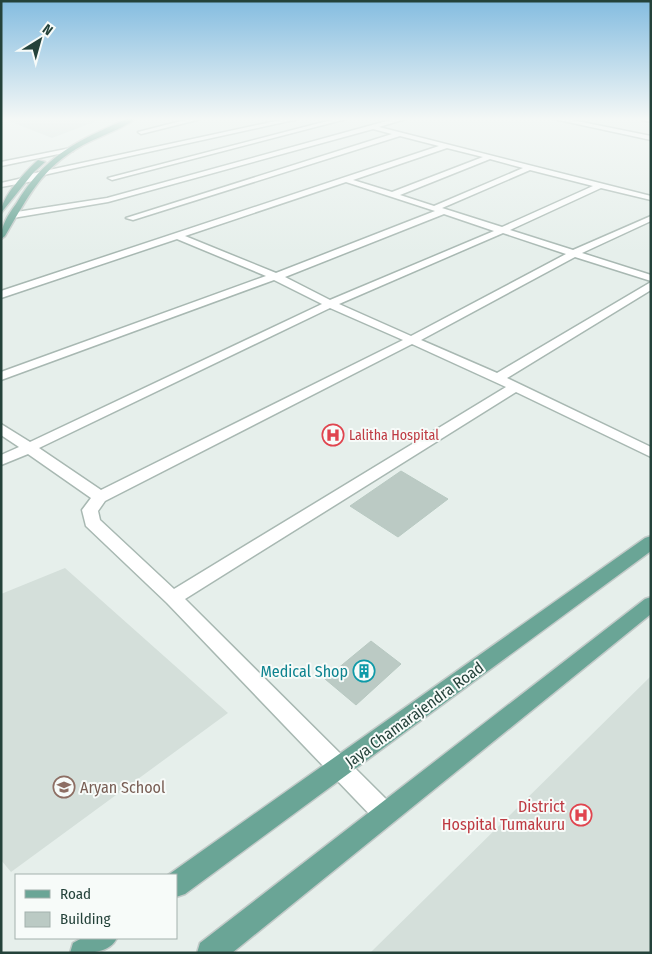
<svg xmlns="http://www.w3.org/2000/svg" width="652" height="954" font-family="'Fira Sans Condensed',sans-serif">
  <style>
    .built { fill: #d4dfda }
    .building { fill: #bbcac4; stroke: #b8c9c2 }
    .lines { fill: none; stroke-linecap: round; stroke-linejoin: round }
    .minor-casing { stroke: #a8b8b2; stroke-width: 3 }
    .major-casing { stroke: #c2cac8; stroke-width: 3 }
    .minor { fill: #fff; fill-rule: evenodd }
    .major { fill: #6aa596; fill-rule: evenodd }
    .labels { text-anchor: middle; stroke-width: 4; stroke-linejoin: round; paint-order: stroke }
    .health-label { font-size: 14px; fill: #be3a42; stroke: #f7fbf9; text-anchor: start }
    .near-culture-label { font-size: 16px; fill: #0d838f; stroke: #f7fbf9; text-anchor: end }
    .near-street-label { font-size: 16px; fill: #24423a; stroke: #f7fbf9 }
    .near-education-label { font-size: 16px; fill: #785e54; stroke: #f7fbf9; text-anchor: start }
    .near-health-label { font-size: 16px; fill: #be3a42; stroke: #f7fbf9; text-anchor: end }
  </style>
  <rect width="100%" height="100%" fill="#e6efeb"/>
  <path class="built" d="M4,119h98l-50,19z
    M65,568l163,145 -217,159 -10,-12v-266z
    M651,676v277h-281z"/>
  <path class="building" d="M401,471l47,28 -50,38 -48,-31z
    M371,641l30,23 -45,41 -31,-26z"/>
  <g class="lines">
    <g class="minor-casing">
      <path id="minor" d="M189,119h12l-60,15 -3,-2z
        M285,119h13l-259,57v4l-38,7v-4l22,-5 3,-3z
        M335,119h11l-234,61 -4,-2z
        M394,119h11l-26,8 272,69v4l-50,-12 -91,42 63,20 78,-34v5l-69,32 69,22v6l-76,-24 -154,83 76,33 154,-91v8l-144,88 144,69v10l-135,-65 -331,207 208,207 4,8 -4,8 -8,4 -8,-4 -210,-219 -81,-77 -4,-16 9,-12 -63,-44 -27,11v-10l18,-8 -18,-12v-11l29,18 292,-138 -48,-24 -273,100v-8l265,-96 -89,-37 -176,59v-7l438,-145 -39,-10 -267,84 -7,-2 266,-84 -19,-5 -265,73 -95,16 -3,-1v-4l97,-15zM447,148l36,9 -91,35 -39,-12zM490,159l33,9 -89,38 -34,-11zM530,170l63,16 -91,41 -60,-19zM346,182l89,29 -159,62 -91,-37zM444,214l50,17 -164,69 -45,-23zM503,233l63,21 -155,82 -72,-32zM330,308l73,32 -302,150 -62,-42zM412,344l94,43 -332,202 -74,-69 -2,-9 7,-10z
        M554,119h13l84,17v4z
        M641,119h10v3l-9,-2z
        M71,148l2,3 -72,15v-4z"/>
    </g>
    <g class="major-casing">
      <path id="major" d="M126,119h9c-15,11 -35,17 -52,26 -41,22 -55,52 -78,91l-4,3c0,-14 7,-24 15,-35 29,-49 60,-62 110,-85z
        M38,160l7,2 -11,10 -33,41c0,-16 25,-42 37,-53z
        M651,536v15l-466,343 -9,3v-22h-8l477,-337z
        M651,597v17l-419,339h-35l3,-10 445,-344z
        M82,938h35c-8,16 -28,15 -47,15l3,-10z"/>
    </g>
    <use href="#minor" class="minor"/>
    <use href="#major" class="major"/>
  </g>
  <linearGradient id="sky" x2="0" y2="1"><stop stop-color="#84bce0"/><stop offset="0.47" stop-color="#f4f8f6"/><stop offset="1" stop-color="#f4f8f6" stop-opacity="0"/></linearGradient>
  <rect width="652" height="253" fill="url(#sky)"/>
  <defs>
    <g id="hospital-ring" transform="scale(1.125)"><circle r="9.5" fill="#f7fbf9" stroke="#e0444e" stroke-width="1.5"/><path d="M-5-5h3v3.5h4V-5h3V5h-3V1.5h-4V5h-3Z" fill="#e0444e"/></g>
    <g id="building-ring" transform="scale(1.125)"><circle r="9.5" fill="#f7fbf9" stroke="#0f9aa8" stroke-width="1.5"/><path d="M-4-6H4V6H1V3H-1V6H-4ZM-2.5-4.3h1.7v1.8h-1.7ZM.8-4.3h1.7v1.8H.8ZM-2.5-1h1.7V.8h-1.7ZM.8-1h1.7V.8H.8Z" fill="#0f9aa8"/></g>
    <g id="school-ring" transform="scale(1.125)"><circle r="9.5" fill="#f7fbf9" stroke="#8d6e63" stroke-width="1.5"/><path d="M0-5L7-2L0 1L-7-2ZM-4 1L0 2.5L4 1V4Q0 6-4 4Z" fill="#8d6e63"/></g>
  </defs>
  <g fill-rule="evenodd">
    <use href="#hospital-ring" x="333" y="435"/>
    <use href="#building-ring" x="364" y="671"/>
    <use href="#school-ring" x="64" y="787"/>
    <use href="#hospital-ring" x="581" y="815"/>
  </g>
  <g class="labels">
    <g class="health-label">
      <text x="349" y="440">Lalitha Hospital</text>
    </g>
    <g class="near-culture-label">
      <text x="348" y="677">Medical Shop</text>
    </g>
    <g class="near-street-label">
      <text transform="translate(414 714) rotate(-36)" y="6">Jaya Chamarajendra Road</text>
    </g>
    <g class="near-education-label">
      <text x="80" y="793">Aryan School</text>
    </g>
    <g class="near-health-label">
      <text x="565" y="812">District<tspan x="565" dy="18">Hospital Tumakuru</tspan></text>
    </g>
  </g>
  <rect width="652" height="954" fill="none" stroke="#24423a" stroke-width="5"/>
  <rect x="15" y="874" width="162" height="65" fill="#f7fbf9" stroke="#a3b1ad"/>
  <rect x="25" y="890" width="25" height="8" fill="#6aa596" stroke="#a3b1ad"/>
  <text x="60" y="899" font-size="15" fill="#24423a">Road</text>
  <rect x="25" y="912" width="25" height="15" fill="#bbcac4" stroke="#a3b1ad"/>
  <text x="60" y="924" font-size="15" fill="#24423a">Building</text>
  <g transform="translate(40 40) rotate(37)" stroke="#f7fbf9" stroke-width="4" paint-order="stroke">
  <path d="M0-4L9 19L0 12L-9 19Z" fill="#24423a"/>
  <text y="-8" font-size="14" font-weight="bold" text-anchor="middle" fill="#24423a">N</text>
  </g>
</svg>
